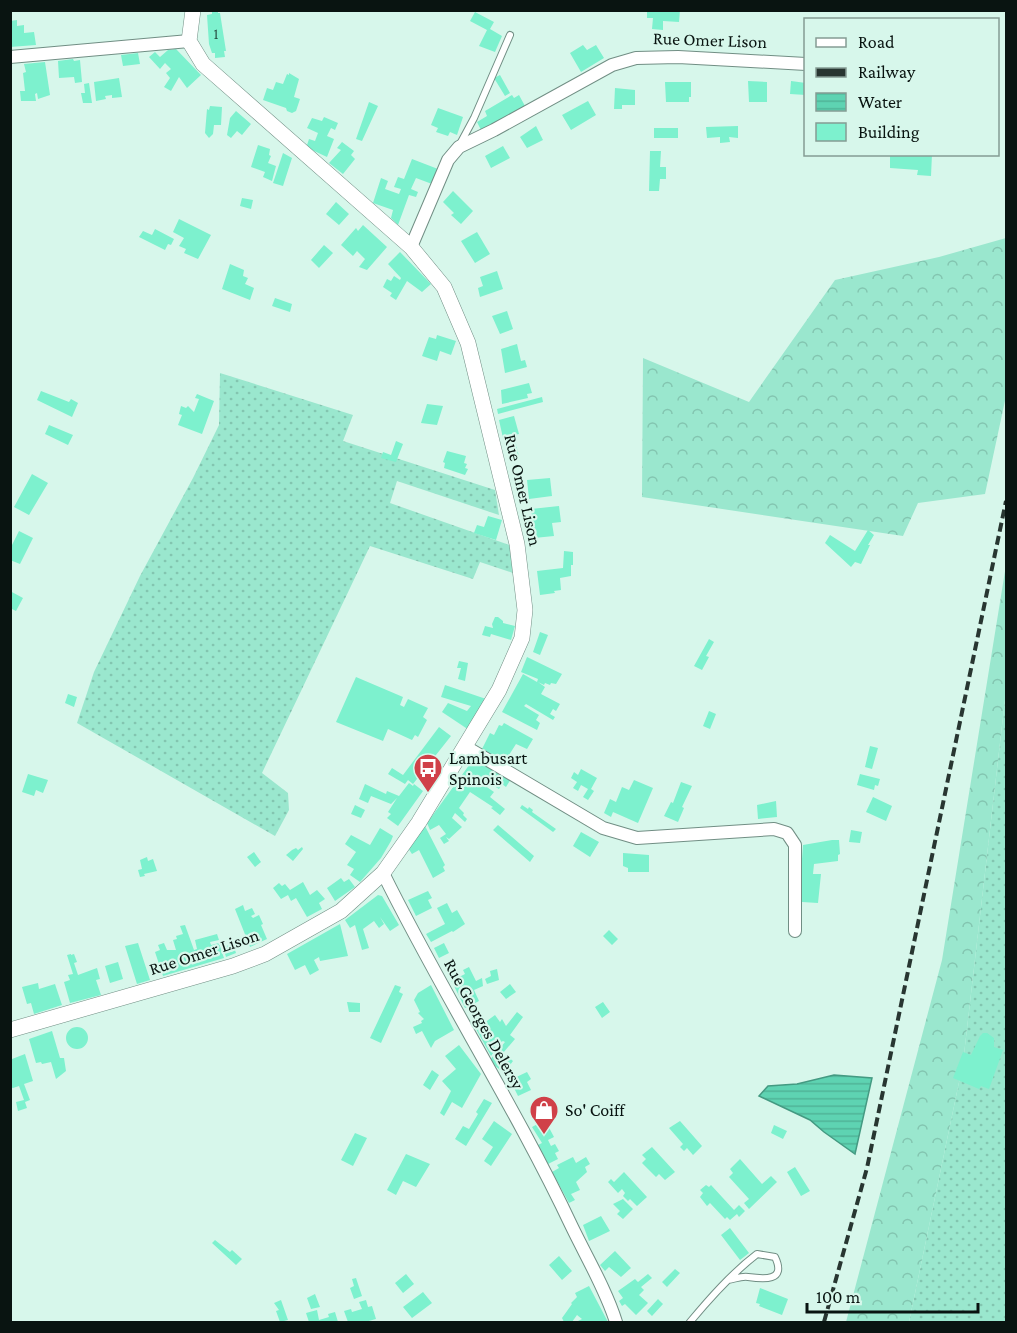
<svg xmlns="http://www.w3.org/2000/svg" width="1017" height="1333" font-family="'Crimson Pro',serif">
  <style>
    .grass { fill: url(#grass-dots) }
    .forest { fill: url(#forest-crowns) }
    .water { fill: url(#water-rules); stroke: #449a82; stroke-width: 1.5 }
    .building { fill: #7df1ce }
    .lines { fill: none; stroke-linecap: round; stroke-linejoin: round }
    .service-casing { stroke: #718e84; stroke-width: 8 }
    .minor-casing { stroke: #718e84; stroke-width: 14 }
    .tertiary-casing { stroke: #718e84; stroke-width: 16 }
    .service { stroke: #fff; stroke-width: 6 }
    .minor { stroke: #fff; stroke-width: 12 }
    .tertiary { stroke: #fff; stroke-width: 15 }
    .rail { stroke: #283631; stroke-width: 4; stroke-dasharray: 9 4.5; stroke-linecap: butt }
    .labels { text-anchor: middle; stroke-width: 4.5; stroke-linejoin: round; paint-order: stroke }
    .number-label { font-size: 15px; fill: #264b40 }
    .street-label { font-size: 18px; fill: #091411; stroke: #d7f7eb }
    .poi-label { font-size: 18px; fill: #091411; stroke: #d7f7eb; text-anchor: start }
  </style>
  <defs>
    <pattern id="grass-dots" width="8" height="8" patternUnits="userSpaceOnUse" patternTransform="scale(1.5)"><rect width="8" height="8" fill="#9ae7ce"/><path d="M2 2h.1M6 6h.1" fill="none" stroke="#83c5b0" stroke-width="1.8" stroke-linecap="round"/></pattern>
    <pattern id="forest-crowns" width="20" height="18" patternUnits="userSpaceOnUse" patternTransform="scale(1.5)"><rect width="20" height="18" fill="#9ae7ce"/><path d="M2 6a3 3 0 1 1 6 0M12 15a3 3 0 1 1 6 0" fill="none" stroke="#83c5b0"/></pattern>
    <pattern id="water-rules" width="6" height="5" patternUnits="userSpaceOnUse" patternTransform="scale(1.5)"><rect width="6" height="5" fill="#5ed3b2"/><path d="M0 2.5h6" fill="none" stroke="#50b498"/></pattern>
  </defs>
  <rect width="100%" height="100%" fill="#d7f7eb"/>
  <path class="grass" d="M220,373l133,42 -10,26 152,49 4,25 -102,-34 -7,22 122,43 4,28 -36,-12 -7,17 -103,-33 -108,227 26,20 1,17 -14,26 -198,-113 17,-51 46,-96 53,-98 26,-53z
    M1006,691v631h-97l54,-259z"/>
  <path class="forest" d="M1006,238v158l-21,98 -67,9 -15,33 -261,-39 1,-139 106,44 86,-122 104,-23z
    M1006,565v126l-43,372 -54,259h-63l96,-362z"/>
  <path class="water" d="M834,1075l38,3 -17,76 -31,-22 -14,-12 -51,-24 9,-10 29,-2z"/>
  <path class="building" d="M212,10h6v3h2l6,38h-2l1,6 -10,1v-5h-3l-3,-9 -2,-29 5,-1z
    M647,10h33l-1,12 -16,-1v9l-11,-1 1,-11h-6z
    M475,12l19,10 -4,7 12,7 -7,16 -16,-6 8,-16 -17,-9z
    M17,20v6l7,-1v8l10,-1 2,13 -26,2v-26z
    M583,45l4,5 9,-5 8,13 -23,14 -11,-19z
    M176,49l25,26 -14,13 -8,-11 -8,14 -7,-4 6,-9 -4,-5 5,-4 -6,-6 -5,6 -11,-12 6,-5 5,5 8,-7z
    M138,53l2,11 -17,2 -2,-11z
    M73,59l1,2 6,-1 2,22 -7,1 -1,-6 -15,1 -1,-17z
    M45,62l5,33 -12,4 -1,-6 -2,1 1,7h-15l-1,-10h5l-2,-18 3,-1 -2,-8z
    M289,73l10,6 -5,18 6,2 -4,12 -4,2 -5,-2 -1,-3 -23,-8 4,-12 6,2 3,-8 7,2 4,-10 2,1z
    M500,75l10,18 -5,3 -11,-18z
    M119,78l3,19 -10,1v-3l-7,1 1,3 -10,2 -2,-19z
    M748,81l19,1v20h-18z
    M791,81l15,2v12l-16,-1z
    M665,82h26v15h-2v5h-23z
    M89,83l3,20h-9l-2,-10h4l-1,-9z
    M615,88l20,2v15h-13v4h-8z
    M512,95l2,3 5,-3 6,11 -44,24 -4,-8 10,-6 -2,-5z
    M588,101l8,14 -25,15 -9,-15z
    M369,102l9,4 -16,35 -6,-2z
    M210,106l12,1 -1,18h-7l-1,9 -4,4 -4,-5 2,-24 2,1z
    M438,108l25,9 -6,18 -7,-3 -2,4 -12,-4 2,-4 -7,-3z
    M236,111l15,13 -9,11 -5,-4 -6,7 -4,-3 3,-17z
    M324,117l14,6 -3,7 -4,-2 -4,8 7,3 -7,18 -15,-7 -5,-5 2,-6 6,2 3,-8 -11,-5 5,-10 10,3z
    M536,126l7,14 -16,8 -7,-11z
    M738,126v12l-9,-1 1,5 -10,1v-6l-13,1 -1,-11z
    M654,128h24v10h-24z
    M342,142l12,9 -3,4 4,4 -12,15 -14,-11 12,-13 -4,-2z
    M258,145l12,4 -1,6 2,1 -3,7 8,3 -4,15 -9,-4 2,-5 -14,-5z
    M503,146l7,12 -19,10 -6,-12z
    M650,151h11l-1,16h6v12h-6l-1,12h-10z
    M283,153l9,5 -9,28 -10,-3z
    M890,154h42l-1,22 -14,-1 1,-5 -28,-2z
    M412,159l26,10 -6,15 -16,-6 -5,11 7,3 -2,5 -7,-2 -11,30 -7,-7 2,-8 -20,-7 8,-25 7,3 -3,8 14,5 2,-5 -7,-2 4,-10 6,2z
    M453,191l20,20 -12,13 -10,-9 3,-2 -11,-11z
    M242,198l11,2 -2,9 -11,-3z
    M336,202l13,12 -10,11 -13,-11z
    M179,219l32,16 -13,24 -14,-6 2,-4 -7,-3 5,-8 -11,-6z
    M363,225l24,22 -20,23 -8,-3 6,-8 -8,-8 -4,5 -12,-11 15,-17 2,3z
    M155,229l19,10 -3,6 -3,-1 -3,6 -26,-13 4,-6 9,4z
    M477,232l13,22 -15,9 -14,-22z
    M324,245l9,8 -14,15 -8,-8z
    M400,252l31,32 -9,8 -15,-11 -11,19 -6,-4 2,-3 -9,-6 4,-8 4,2 3,-5 6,4 1,-2 -13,-14z
    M230,264l14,6 -1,6 5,2 -3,6 9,4 -4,12 -28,-11z
    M497,271l6,18 -23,8 -2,-9 5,-2 -3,-9z
    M275,298l17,6 -2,8 -18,-6z
    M507,311l6,18 -13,5 -8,-18z
    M437,335l19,6 -5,14 -11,-4 -3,10 -15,-5 7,-19 7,2z
    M517,344l4,17 4,-1 2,7 -22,6 -4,-24z
    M529,383l3,10 -5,1 1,4 -26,6 -1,-14z
    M41,391l28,11 2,-3 7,4 -6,14 -35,-17z
    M197,394l17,7 -12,33 -24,-9 4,-10 -3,-1 2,-8 5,2 2,-2 6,6 5,-13 -4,-1z
    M542,397l1,5 -45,12 -1,-5z
    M427,404l16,2 -6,19 -16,-2z
    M514,416l5,18 -5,1 5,22 -6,1 -6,-21 -4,1 -4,-18z
    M49,425l24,10 -5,10 -23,-11z
    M396,441l7,3 -7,18 -15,-4 2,-6 8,3z
    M447,451l19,5 -2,7 3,1 -2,4 3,1 -3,6 -21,-7 1,-5 -2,-1z
    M32,474l16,9 -19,32 -15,-8z
    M550,478l2,18 -23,3 -2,-19z
    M559,506l2,16 -9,1 2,13 -20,2 -3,-29z
    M488,516l14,4 -6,20 -22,-7 3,-8 7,2z
    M868,530l6,5 -6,10h2l-9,19 -6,-2 -4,5 -26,-24 5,-8 25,16z
    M19,531l14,7 -13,26 -10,-4v-11z
    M564,551l9,1v13h-2v11l-11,2 1,12 -7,1 1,2 -15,2 -3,-24 26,-3z
    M10,591l13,7 -7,13 -6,-3z
    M495,617h3l5,4v2l12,3 -4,14 -20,-6 -1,3 -8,-2 3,-9 8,2 -1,-4z
    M540,632l8,3 -8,20 -7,-3z
    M709,639l5,3 -8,14 3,1 -7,13 -8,-4z
    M527,657l35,17 -6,10 -5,-1 -1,2 -5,-2 -1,2 -6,-3 7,5 -4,7 19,10 -4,7 -3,-2 -3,5 5,3 -2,3 -27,-16 -2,2 15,9 -3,5 4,3 -3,7 -35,-18 21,-38 14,8 1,-3 -17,-7z
    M459,661l9,2 -3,18 -7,-2 3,-11h-4z
    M356,677l47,20 -3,8 4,2 4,-8 20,9 -5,9 4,3 -9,17 -3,-2 -3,5 -24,-11 -5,12 -47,-19z
    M445,685l44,15 -20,30 -27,-18 6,-9 19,8 4,-5 -30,-9z
    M68,694l9,3 -3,10 -9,-4z
    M709,711l7,3 -6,15 -7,-3z
    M504,723l29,16 -6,10 -11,-5 -7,11 2,2 -4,7 -25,-15 8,-16 4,2 5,-10 3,1z
    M439,727l12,9 -38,48 -5,-4 -3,4 -17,-10 4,-6 11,7z
    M870,746l8,2 -6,21 -7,-2z
    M475,757l23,17 13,5 -5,8 -4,-3 -3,5 -8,-5 4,-5 -3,-2 -4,6 -9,-4 -1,2 16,11 -4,5 15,12 -5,6 -9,-7 2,-1 -23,-15 -11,16 5,5 -1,2 4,4 -2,3 -10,-9 -3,5 10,9 -13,12 -3,-2 3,4 -5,3 -4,-6 6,-4 -7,-9 -9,5 -3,-7z
    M581,769l16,9 -6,11 3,2 -6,9 -5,-3 5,-8 -7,-4 -3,6 -5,-3 4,-6 -6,-4 3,-6 4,3z
    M28,774l20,6 -5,13 -7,-3 -2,6 -12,-4z
    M860,774l20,5 -2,7 -3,-1 -1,5 -17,-5z
    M634,780l19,8 -15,35 -25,-11 -2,5 -7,-4 6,-14 6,3 6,-15 7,3z
    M681,782l11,4 -10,21 2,1 -6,14 -14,-6 7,-14 2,1z
    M409,783l4,3 1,-2 9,7 -25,35 -11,-8 4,-4 -3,-2 9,-14 -6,6 -20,-8 -3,7 -9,-4 6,-15 21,10 1,-3 12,5z
    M873,797l19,9 -6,15 -20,-9z
    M776,801l1,16 -19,2 -1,-14z
    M355,805l10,5 -4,8 -10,-4z
    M522,805l6,4 1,-2 4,3 -1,2 24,17 -3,3 -33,-24z
    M498,825l36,31 -4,6 -37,-32z
    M425,826l20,39 -2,2 2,4 -12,7 -14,-28 -7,4 -4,-6z
    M380,828l13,8 -2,5 -10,17 -21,24 -10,-7 4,-6 -7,-4 9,-13 -11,-8 6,-9 19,10z
    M851,830l11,2 -2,11 -11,-1z
    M581,832l18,10 -9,15 -17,-11z
    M832,840h7l1,14 -2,1v6l-24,3 -1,10h8l-3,29 -16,-1 -3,-2 4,-55z
    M302,847l1,2 -10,12 -7,-6 6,-5 4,-2 2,2z
    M254,852l7,10 -6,5 -8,-10z
    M623,853l26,2v17h-21v-4l-5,-2z
    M147,857l1,4 5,-2 4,12 -13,3 1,2 -5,1 -2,-7 4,-1 -2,-9z
    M341,878l3,4 5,-3 6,8 -20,14 -8,-13z
    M303,882l7,13 7,-5 8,9 -6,4 3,6 -15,8 -11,-19 -5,3 -3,-6 -7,4 -8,-11 6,-5 3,3 3,-2 5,6z
    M428,891l4,7 -4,2 4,8 -16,8 -8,-16z
    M378,895l4,1 17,29 -9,6 -10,-14 4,7 -5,4 -5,-7 -11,8 6,19 -7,2 -7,-25 -5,3 -5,-8z
    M447,903l5,10 5,-3 8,14 -12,8 -1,-1 -21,11 -5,-8 19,-10 -8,-16z
    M243,905l2,6 7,-3 3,6 -4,2 2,2 6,-3 4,9 -2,1 6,14 -17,8 -15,-38z
    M340,924l8,32 -28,5 -1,-4 -5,3 5,10 -9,5 -5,-10 -10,5 -8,-16z
    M185,925l9,25 3,-1 -2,-9 22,-6 2,6 -9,2 1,3 8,-2 5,15 -61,18 -8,-24 5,-2 -2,-5 6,-2 3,7h9l-3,-10 4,-1 -1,-3 7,-2 -3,-8z
    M609,930l9,9 -6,6 -9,-9z
    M138,943l12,37 -13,4 -12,-38z
    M444,943l5,10 -10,5 -5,-10z
    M233,944l3,9 -10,4 -3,-10z
    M71,954v1l3,-1 3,8 -3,1 4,12 19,-7 3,11 -4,1 5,15 -31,8 -6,-21 6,-2 -2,-5 5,-1 -6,-19z
    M118,962l5,17 -13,4 -5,-17z
    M469,967l7,14 6,-3 1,8 -9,4 5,11 -14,7 -17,-34 8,-4 3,7 6,-3 -2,-4z
    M497,969l2,11 -12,4 -2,-5 6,-3 -1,-5z
    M38,983l1,6 16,-5 7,21 -28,9 -3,-11 -4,1 -5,-17z
    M510,984l6,8 -10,7 -6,-7z
    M395,985l6,2 -2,5 4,2 -22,49 -11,-5z
    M431,985l23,45 -19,11 -4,7 -9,-17 -6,3 -3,-7 9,-4 -1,-2 3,-2 -6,-6 2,-1 -6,-12 4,-7z
    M347,1002l13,1v9h-11z
    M603,1002l7,10 -8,6 -7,-11z
    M517,1012l6,5 -13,18 5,4 -12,14 10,8 -9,12 -15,-12 16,-19 -2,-1 -9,5 2,3 -5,7 -15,-27 19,-14 5,7 2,-3 4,7z
    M66 1038a11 11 0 1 1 22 0a11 11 0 1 1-22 0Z
    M52,1031l8,27h4l2,13 -10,8 -5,-17 -9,2 -1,-2 -5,1 -7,-24z
    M983,1033h4l7,5v9l9,3 -14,39 -8,-3 -2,3 -26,-11 10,-26 8,3 9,-19z
    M459,1045l22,29 -19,34 -10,-6 -8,14 -4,-3 11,-22 -9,-10 14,-12 -11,-13z
    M25,1054l8,27 -9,3 6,16 -5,2 2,6 -9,3 -2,-9 8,-2 -5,-14 -6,2 -3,-1v-32l2,4z
    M432,1070l7,5 -9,15 -7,-5z
    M527,1072l4,7 -4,3 4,8 -13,6 -8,-16z
    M484,1099l8,4 -26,43 -11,-7 8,-13 6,3 9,-15 -2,-2z
    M545,1120l9,17 -6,3 3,6 4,-2 4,7 -4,2 3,6 -10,5 -10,-19 4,-2 -10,-16z
    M494,1121l18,13 -21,32 -7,-5 9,-14 -11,-8z
    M680,1121l22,25 -9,9 -6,-7 -3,3 -4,-4 3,-3 -14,-16z
    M774,1125l13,6 -4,8 -12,-6z
    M355,1133l12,5 -14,28 -12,-6z
    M652,1147l23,25 -10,8 -6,-6 -3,3 -14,-14 4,-4 -4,-4z
    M406,1154l24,10 -14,23 -13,-6 -7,14 -9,-5z
    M573,1157l3,6 10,-6 4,7 -5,3 2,5 -11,10 4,8 -9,4 4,6 -6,3 -17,-31 7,-4 -2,-3z
    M740,1159l22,25 9,-8 6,6 -28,27 -5,-6 5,-4 -20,-22 4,-4 -3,-4z
    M795,1167l15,24 -9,5 -14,-24z
    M624,1172l23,25 -10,9 -7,-7 -2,2 -5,-5 2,-3 -3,-4 -4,4 -10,-11 3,-3 3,3z
    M706,1185l3,2 2,-2 23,25 5,-5 6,6 -6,6 -2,-3 -7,6 -3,-3 -2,2 -15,-16 -3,3 -7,-9 3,-4 -3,-3z
    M623,1199l10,10 -10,10 -6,-5 3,-3 -7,-7z
    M601,1216l9,15 -21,10 -6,-16z
    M730,1228l19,25 -9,7 -19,-25z
    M215,1240l15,12 2,-2 10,9 -6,6 -24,-22z
    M615,1251l16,17 -10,9 -12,-10 -4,4 -5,-6z
    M559,1256l13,15 -10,9 -13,-15z
    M675,1269l5,4 -13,14 -5,-5z
    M406,1274l8,10 -11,9 -8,-10z
    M648,1274l4,4 -11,9 3,3 -5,5 9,8 -12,12 -11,-11 -3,2 -3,-5 4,-3 -5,-7 17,-12 3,3z
    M356,1278l6,18 -8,3 -4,-11 4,-2 -2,-7z
    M589,1286l19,36h-29l-1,-1 4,-2 -5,-4 -5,7h-8l-2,-4 10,-14 -1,-1 6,-6 -2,-4z
    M760,1288l28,11 -6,16 -23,-9 1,-2 -4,-1z
    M423,1292l9,11 -20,15 -9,-11z
    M315,1294l5,13 -9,2 -4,-11z
    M658,1299l5,5 -11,12 -5,-5z
    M281,1300l7,20 -8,2 -4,-11 3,-1 -5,-7z
    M366,1300l2,7 4,-1 4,13 -11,3h-17l-4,-11 7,-2 1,3 10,-3 -3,-7z
    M317,1310l2,10 10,-3 -1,-3 7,-2 3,10h-29l-3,-9z"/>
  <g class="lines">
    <g class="service-casing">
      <path id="service" d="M460,144l14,-26 36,-83
        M690,1322c20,-24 41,-48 67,-68l18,3c12,25 -12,22 -27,20 -7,-1 -13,2 -20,3"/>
    </g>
    <g class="minor-casing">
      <path id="minor" d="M10,57l179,-16
        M411,247l37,-87 11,-13 35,-17 118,-65 24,-7 42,-1 128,7
        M466,747l137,81 34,10 137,-9 13,4 8,12v86
        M383,873c59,120 132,233 189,354 15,31 34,63 44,95"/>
    </g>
    <g class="tertiary-casing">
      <path id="tertiary" d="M10,1030l223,-64 32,-12 76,-43 42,-38 36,-51 80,-132 23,-52 3,-28 -8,-66 -49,-201 -24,-56 -33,-40 -208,-183 -14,-23 4,-31"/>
    </g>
    <use href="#service" class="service"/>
    <use href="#minor" class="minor"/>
    <use href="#tertiary" class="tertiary"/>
    <path class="rail" d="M824,1322l43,-154 139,-667"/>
  </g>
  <defs>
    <g id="bus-pin" transform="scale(1.5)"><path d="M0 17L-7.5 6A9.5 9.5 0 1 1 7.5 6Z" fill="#d04048" stroke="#d7f7eb"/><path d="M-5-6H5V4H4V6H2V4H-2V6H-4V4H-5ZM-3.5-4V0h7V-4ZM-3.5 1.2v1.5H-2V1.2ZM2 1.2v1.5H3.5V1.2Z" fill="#fff"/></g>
    <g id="shop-pin" transform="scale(1.5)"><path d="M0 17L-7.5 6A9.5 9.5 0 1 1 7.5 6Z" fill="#d04048" stroke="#d7f7eb"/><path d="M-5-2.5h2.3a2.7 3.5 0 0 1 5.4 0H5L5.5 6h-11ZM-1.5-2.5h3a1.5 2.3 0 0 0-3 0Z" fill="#fff"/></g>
  </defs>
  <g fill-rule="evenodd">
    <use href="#bus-pin" x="428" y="768"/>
    <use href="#shop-pin" x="544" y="1110"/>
  </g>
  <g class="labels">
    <g class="number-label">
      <text x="216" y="39">1</text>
    </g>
    <g class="street-label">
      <text transform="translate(710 40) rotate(2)" y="6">Rue Omer Lison</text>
      <text transform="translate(523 490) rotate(77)" y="6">Rue Omer Lison</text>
      <text transform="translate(204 952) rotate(-18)" y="6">Rue Omer Lison</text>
      <text transform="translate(484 1024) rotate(61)" y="6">Rue Georges Delersy</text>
    </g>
    <g class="poi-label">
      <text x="449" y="764">Lambusart<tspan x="449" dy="21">Spinois</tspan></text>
      <text x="565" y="1116">So' Coiff</text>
    </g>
  </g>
  <rect width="1017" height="1333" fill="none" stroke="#091411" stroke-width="24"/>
  <rect x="804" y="18" width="195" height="138" fill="#d7f7eb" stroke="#859c94" stroke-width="1.5"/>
  <rect x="816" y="38" width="30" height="9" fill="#ffffff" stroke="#859c94" stroke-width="1.5"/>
  <text x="858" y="48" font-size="18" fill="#091411">Road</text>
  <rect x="816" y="68" width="30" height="9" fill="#283631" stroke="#859c94" stroke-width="1.5"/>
  <text x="858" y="78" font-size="18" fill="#091411">Railway</text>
  <rect x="816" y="93" width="30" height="18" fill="url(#water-rules)" stroke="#859c94" stroke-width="1.5"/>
  <text x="858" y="108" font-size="18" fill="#091411">Water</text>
  <rect x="816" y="123" width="30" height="18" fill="#7df1ce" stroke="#859c94" stroke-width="1.5"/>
  <text x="858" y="138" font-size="18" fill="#091411">Building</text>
  <path d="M807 1303v9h171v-9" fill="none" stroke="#091411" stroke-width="3"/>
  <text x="816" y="1303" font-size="18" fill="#091411" stroke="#d7f7eb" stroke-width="4.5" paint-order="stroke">100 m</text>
</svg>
